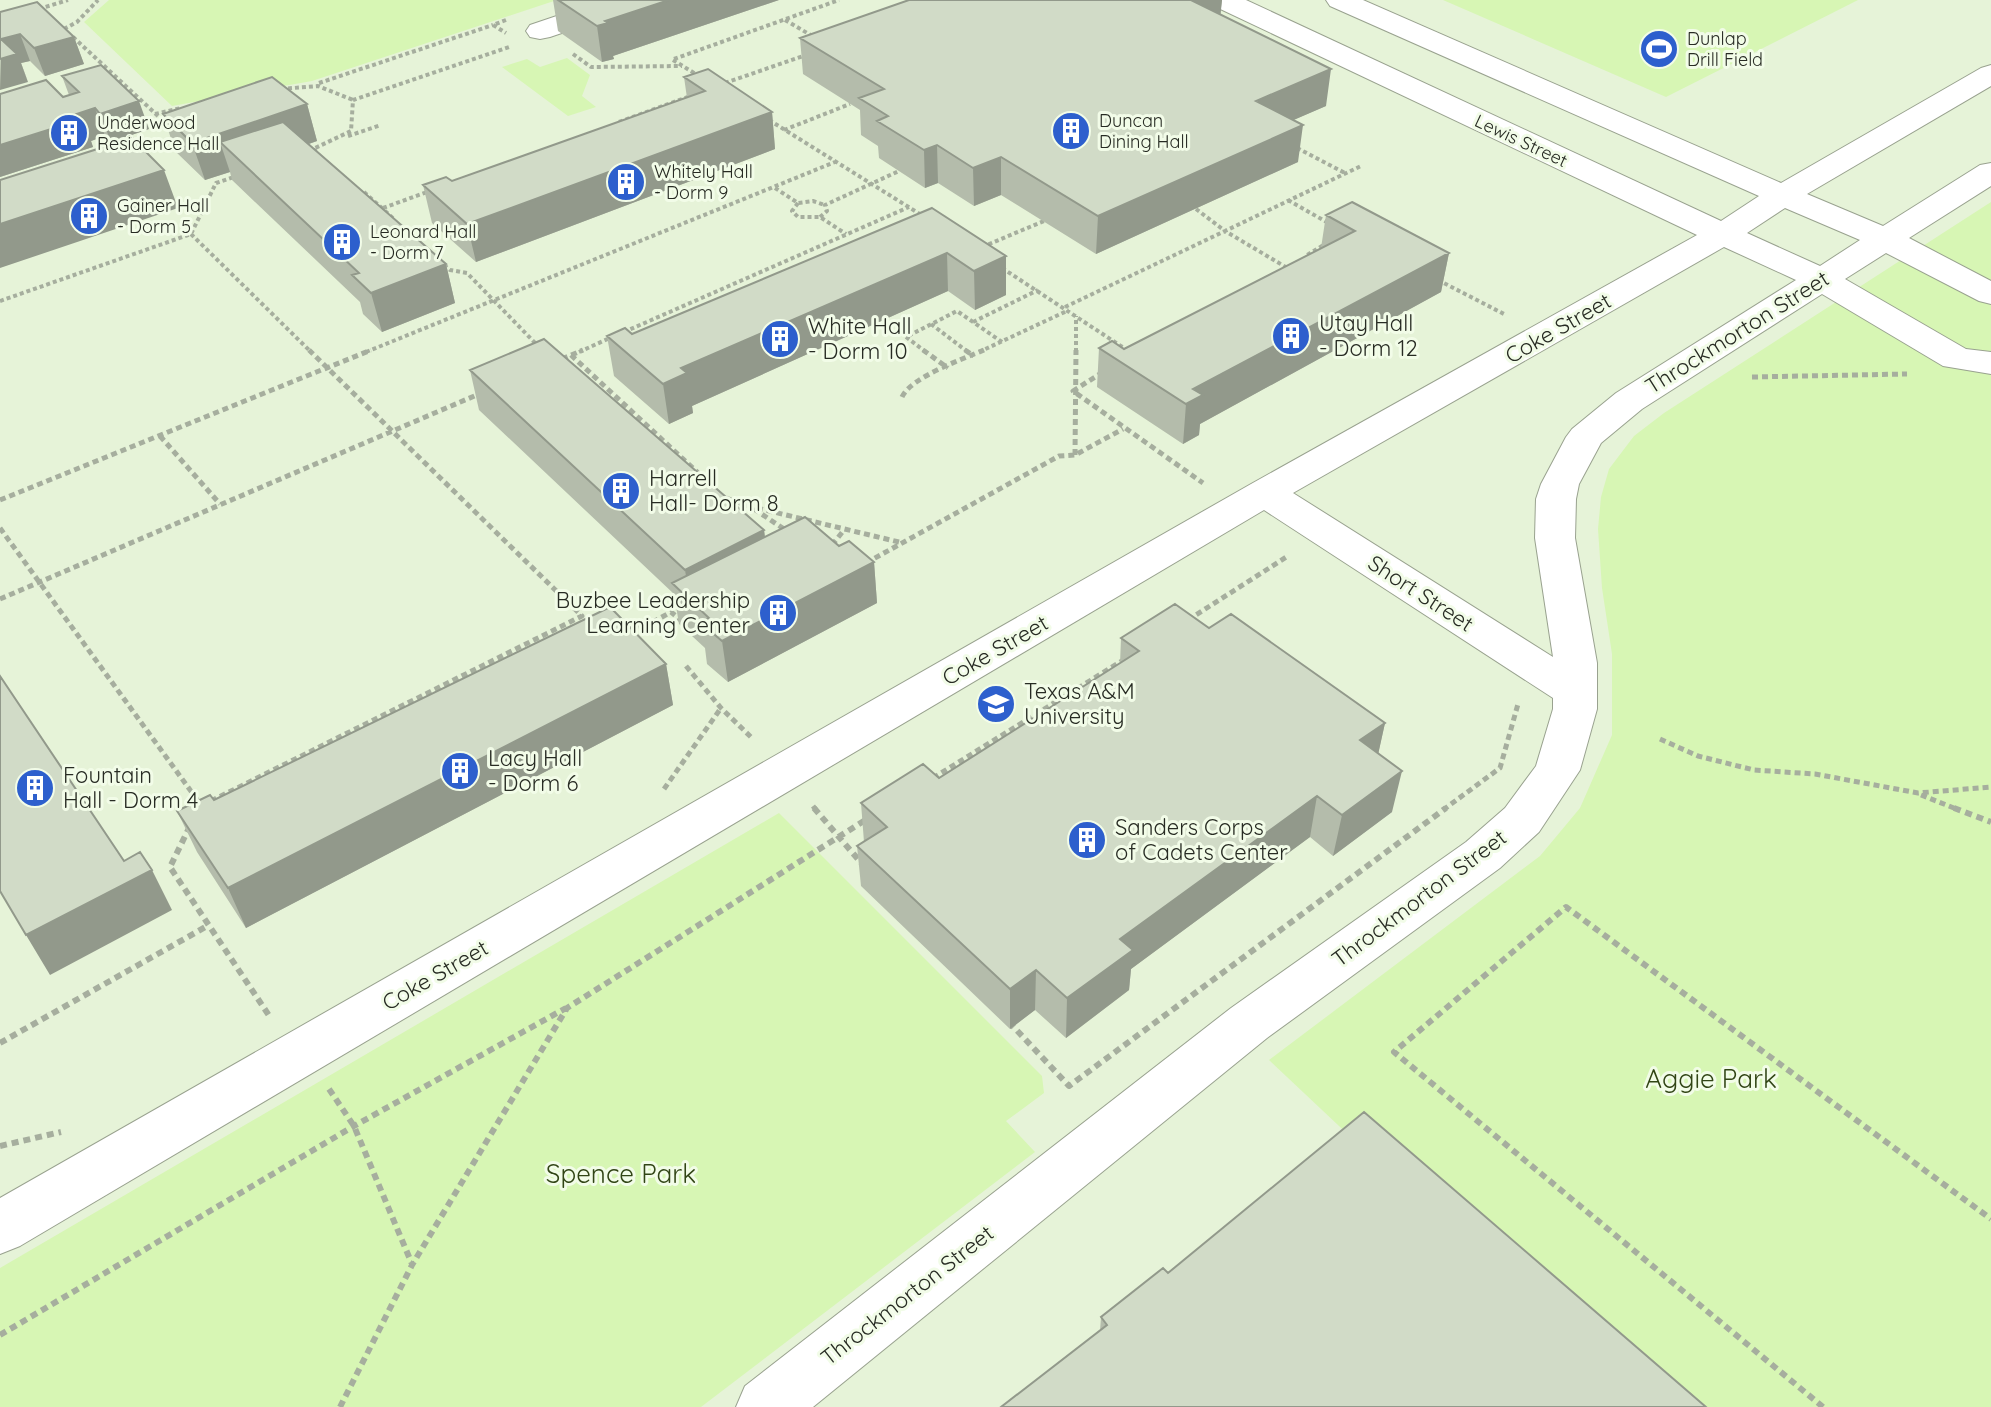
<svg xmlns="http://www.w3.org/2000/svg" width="1991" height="1407" font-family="Quicksand,sans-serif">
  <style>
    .built { fill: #e6f3d8 }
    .green { fill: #d7f6b4 }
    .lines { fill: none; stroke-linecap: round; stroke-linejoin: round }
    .minor-casing { stroke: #99a28f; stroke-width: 2 }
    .path-far2 { stroke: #a6ae9e; stroke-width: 4; stroke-dasharray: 4 3; stroke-linecap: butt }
    .path-far1 { stroke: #a6ae9e; stroke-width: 5; stroke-dasharray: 6 4; stroke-linecap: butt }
    .path { stroke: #a6ae9e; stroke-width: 6; stroke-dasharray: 7 5; stroke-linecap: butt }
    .minor { fill: #fff; fill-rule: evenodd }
    .wall { fill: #b4bcab }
    .shaded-wall { fill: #92998b }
    .building { fill: #d1dbc7; stroke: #92998b; stroke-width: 2 }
    .labels { text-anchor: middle; stroke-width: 6; stroke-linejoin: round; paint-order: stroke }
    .far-poi-label { font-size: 18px; fill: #272b23; stroke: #f2fce8; text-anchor: start }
    .far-street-label { font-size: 18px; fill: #272b23; stroke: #f2fce8 }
    .poi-label { font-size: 22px; fill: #272b23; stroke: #f2fce8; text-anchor: start }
    .street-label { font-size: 22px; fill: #272b23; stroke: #f2fce8 }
    .near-park-label { font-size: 26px; fill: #314515; stroke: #f2fce8 }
  </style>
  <rect width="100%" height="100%" fill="#f2fce8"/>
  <path class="built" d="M0,0h1991v1407h-1991z"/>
  <path class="green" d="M109,0h448l-245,81 -140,25 -88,-84z
    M1443,0h415l-192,97z
    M567,58l23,17 -8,21 14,11 -28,9 -66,-49 25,-8 13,8z
    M1991,202v1205h-331l-304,-265 -87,-82 271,-204 40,-48 32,-73v-81l-10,-66 -4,-59 3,-32 8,-28 25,-33 30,-23z
    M779,813l263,263 2,17 -38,28 29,31 -334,255h-701v-139z"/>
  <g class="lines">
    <g class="minor-casing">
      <path id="minor" d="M604,0h41l-4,6 -91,31 -10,2 -10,-2 -4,-6 4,-6z
        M1210,0h36l475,221 38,-25 -429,-190 -4,-6h37l418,183 200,-115 10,-3v21l-184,108 76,32 97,-61 11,-2v23l-82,52 82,43v23l-12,-3 -93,-48 -41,26 121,70 25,3v22l-48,-8 -121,-72 -180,115 -41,34 -22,41 -3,15 -1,39 22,125v46l-17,61 -41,62 -39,36 -233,170 -454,369h-77l9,-21 486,-378 235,-166 39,-34 31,-42 17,-57v-11l-289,-188 -1244,736 -20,8v-56l1251,-714 446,-249 -483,-229zM1785,208l75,32 -40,26 -73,-33zM1724,247l72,33 -180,113 -44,36 -6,8 -25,47 -5,15 -1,39 18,119 -260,-164z"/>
    </g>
    <path class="path-far2" d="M39,9l29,-9
      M506,20l-13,5 13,8
      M785,20l29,17
      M64,29l13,-7 21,-22
      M73,37l98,91
      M573,54l18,13 91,-1
      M674,59l165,-59
      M673,60l26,16
      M319,83l174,-58
      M725,83l81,-28
      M281,89l37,-3 35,14
      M155,114l26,-6
      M769,120l154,96
      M619,122l74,-27
      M784,130l66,-26
      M348,136l33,-11
      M1297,148l48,25
      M316,152l-3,-3 38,-18 2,-31 156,-53
      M775,188l23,15 15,-2 12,4
      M364,192l31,28
      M1288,200l42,24
      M798,203l-6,8 6,6h22l26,17
      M383,208l47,-17
      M1196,209l29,22 136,-65
      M820,217l7,-6 -2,-6 74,-34
      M191,234l120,118
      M982,247l62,-26
      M1304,261l3,-6 20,-12
      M444,265l6,5 17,3 73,75
      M1002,268l128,84
      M1438,280l66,34
      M0,301l191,-67 25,-51 21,-7
      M1065,307l160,-76 64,38
      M973,322l65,-32
      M931,324l37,28
      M624,332l285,-125
      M366,352l469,-190
      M579,352l33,-15
      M926,352l-20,-15 51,-26 45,31
      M979,352l90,-42
      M1076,352v-36"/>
    <path class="path-far1" d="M923,350l25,18
      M965,350l9,6
      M1127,350l4,2
      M571,355l139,129
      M562,359l21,-9
      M1103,372l-30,19 130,92
      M1752,377l155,-3
      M902,397c9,-20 61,-38 82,-47
      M160,436l60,68
      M1075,455l1,-105
      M726,498l25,9 36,24
      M0,500l371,-150
      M757,508l146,35
      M0,528l201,277
      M832,545l12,-15
      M866,563l193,-107 16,-1 48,-26
      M0,599l479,-205
      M1188,620l100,-64
      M623,623l24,5
      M644,627l27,-15 12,10
      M686,666l35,42 32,31
      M1660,739l38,17 56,14 61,4 103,19 73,-6
      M933,778l192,-119
      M664,789l57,-81
      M1921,795l38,15
      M211,801l371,-185 -273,-266
      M813,806l3,4
      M1443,810l57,-42 18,-64"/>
    <path class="path" d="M814,808l49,57
      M1954,808l37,14
      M190,826l-20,41 100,150
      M1009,1022l60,64 377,-278
      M0,1043l209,-118
      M329,1089l25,37 58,138
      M0,1146l61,-14
      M0,1335l354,-209 212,-118
      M340,1407l72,-142 155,-257 300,-189
      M1823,1407l-429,-355 172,-145 425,312"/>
    <use href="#minor" class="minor"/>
  </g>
  <path class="wall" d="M553,0h226l-166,56 1,3 -12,3 -44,-31z
    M909,0h313l-2,15 106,91 -33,14 5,42 -202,92 -95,-59 -27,11 -36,-23 -13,5 -46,-30 -1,-12 -17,-11 -1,-25 -57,-36 -3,-36z
    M0,12l74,25 10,27 -39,12 -15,-15 -9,2 7,19z
    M62,76l87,53 -38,13 -6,-6 -14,5 2,6 -93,30v-83l63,3 6,-2z
    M684,77l88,35 3,37 -299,113 -44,-39 -9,-38 29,-4 235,-83z
    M307,104l10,37 -8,3 137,120 9,39 -73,29 -19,-18 -3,-12 -128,-122 -2,-8 -25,8 -30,-29 -12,-37z
    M932,208l74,48v39l-31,15 -27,-19 -256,115 1,7 -24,11 -55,-48 -7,-40 25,-2z
    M1326,215l123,38 -8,39 -241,132 -1,11 -16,9 -86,-57 2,-39 25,1 197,-101z
    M470,370l294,160 1,7 74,9 35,16 3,41 -149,79 -21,-18 -2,-16 -26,-24 -5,-30 -195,-184z
    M1209,628l176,95 -7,31 14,58 -59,44 -23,-19 -179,132 -2,21 -63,48 -31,-28 -25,19 -149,-143 -4,-40 7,-4 -3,-39 78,-25 181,-114 1,-26z
    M666,664l7,41 -427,223 -49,-76 -20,-41z
    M1168,1273l-68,58 1,-14z"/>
  <path class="shaded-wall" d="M669,0h110l-166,56 1,3 -12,3 -5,-36 8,-5z
    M1187,0h35l-2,20z
    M20,34l10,27 -9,2 7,19 -28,8 1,-51z
    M74,37l10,27 -39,12 -11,-28z
    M1331,69l-5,37 -74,32 4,-37z
    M139,101l10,28 -38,13 -11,-28z
    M307,104l10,37 -72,25 -25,-24 10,30 -25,8 -13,-37z
    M95,108l10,28 -14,5 2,6 -93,30v-32l77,-31z
    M772,112l3,37 -299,113 -9,-38z
    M1303,125l-5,37 -202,92 2,-38z
    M937,145l1,38 -13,5 -1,-38z
    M1001,157v38l-27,11 -1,-38z
    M164,170l14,38 -178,60v-44z
    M947,253l1,38 -256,115 1,7 -24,11 -6,-40 18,-16z
    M1449,253l-8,39 -241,132 -1,11 -16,9 3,-40 7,-15z
    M1006,256v39l-31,15 -1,-39z
    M446,264l9,39 -73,29 -11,-39z
    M764,530l5,41 -79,29 -5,-30z
    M874,562l3,41 -149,79 -6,-41z
    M666,664l7,41 -427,223 -18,-40z
    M1385,723l-9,41 -16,-24z
    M1402,771l-10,41 -59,44 9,-41z
    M1317,796l-7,41 -179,132 -2,21 -63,48 1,-40 53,-59z
    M152,870l20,40 -122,65 -24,-40z
    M1036,970l-1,40 -25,19v-40z"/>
  <path class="building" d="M558,0h111l-64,21 3,2 -11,3z
    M909,0h282l140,69 -75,32 47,24 -205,91 -97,-59 -28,11 -36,-23 -13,5 -47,-29 11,-5 -29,-18 25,-9 -84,-51z
    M37,2l37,35 -40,11 -14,-14 -19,5 16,15 -17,5v-47z
    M101,65l38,36 -39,13 -5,-6 -18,6 6,5 -83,26v-51l46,-14 17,17 16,-5 -17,-16z
    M708,69l64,43 -305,112 -44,-39 23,-8 6,4 253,-90 -21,-14z
    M272,77l35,27 -115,39 -29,-29z
    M283,122l163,142 -75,29 -19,-18 7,-2 -139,-131z
    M132,138l32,32 -164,54v-44z
    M1352,202l97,51 -256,136 10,6 -17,9 -87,-56 13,-7 12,8 231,-118 -29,-16z
    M932,208l74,48 -32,15 -27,-18 -266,115 6,5 -24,11 -56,-48 18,-8 7,6z
    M544,339l220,191 -79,40 -215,-200z
    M805,517l34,29 10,-5 25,21 -152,79 -21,-18 8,-5 -37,-35z
    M1175,604l34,24 22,-14 154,109 -25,17 42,31 -60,44 -25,-19 -197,143 13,11 -66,48 -31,-28 -26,19 -153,-143 30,-19 -26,-24 62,-39 16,14 200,-127 -18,-13z
    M610,607l56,57 -438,224 -51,-77 33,-16 4,5z
    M0,676l124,185 16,-9 12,18 -126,65 -26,-44z
    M1364,1112l342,295h-705l106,-82 -6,-8 62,-49 5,5z"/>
  <defs>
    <g id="stadium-disc" transform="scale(2)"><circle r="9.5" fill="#2d5fcd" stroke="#f2fce8"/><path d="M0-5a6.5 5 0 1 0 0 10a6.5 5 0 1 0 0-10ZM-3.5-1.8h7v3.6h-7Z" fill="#fff"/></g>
    <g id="building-disc" transform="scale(2)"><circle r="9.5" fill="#2d5fcd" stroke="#f2fce8"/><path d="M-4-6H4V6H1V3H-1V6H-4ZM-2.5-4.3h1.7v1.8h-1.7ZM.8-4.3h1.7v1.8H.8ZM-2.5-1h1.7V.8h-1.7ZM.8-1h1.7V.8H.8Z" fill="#fff"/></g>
    <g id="university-disc" transform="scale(2)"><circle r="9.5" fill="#2d5fcd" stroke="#f2fce8"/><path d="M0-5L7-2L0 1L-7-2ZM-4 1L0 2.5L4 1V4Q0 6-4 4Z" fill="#fff"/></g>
  </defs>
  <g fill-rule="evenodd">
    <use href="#stadium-disc" x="1659" y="49"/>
    <use href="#building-disc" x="1071" y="131"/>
    <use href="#building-disc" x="69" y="133"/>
    <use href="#building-disc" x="626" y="182"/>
    <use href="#building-disc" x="89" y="216"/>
    <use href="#building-disc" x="342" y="242"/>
    <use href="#building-disc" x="1291" y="336"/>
    <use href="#building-disc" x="780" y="339"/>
    <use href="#building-disc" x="621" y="491"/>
    <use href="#building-disc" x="778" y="613"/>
    <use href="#university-disc" x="996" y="704"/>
    <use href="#building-disc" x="460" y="771"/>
    <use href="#building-disc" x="35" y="788"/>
    <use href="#building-disc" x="1087" y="840"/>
  </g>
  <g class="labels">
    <g class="far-poi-label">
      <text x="1687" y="45">Dunlap<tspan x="1687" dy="21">Drill Field</tspan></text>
      <text x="1099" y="127">Duncan<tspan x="1099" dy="21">Dining Hall</tspan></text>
      <text x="97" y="129">Underwood<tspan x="97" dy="21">Residence Hall</tspan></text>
      <text x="654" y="178">Whitely Hall<tspan x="654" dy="21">- Dorm 9</tspan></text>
      <text x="117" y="212">Gainer Hall<tspan x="117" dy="21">- Dorm 5</tspan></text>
      <text x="370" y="238">Leonard Hall<tspan x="370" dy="21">- Dorm 7</tspan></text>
    </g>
    <g class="far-street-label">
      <text transform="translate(1521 141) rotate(25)" y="6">Lewis Street</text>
    </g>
    <g class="poi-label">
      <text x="1319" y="331">Utay Hall<tspan x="1319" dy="25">- Dorm 12</tspan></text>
      <text x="808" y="334">White Hall<tspan x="808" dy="25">- Dorm 10</tspan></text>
      <text x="649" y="486">Harrell<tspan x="649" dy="25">Hall- Dorm 8</tspan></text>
      <text x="750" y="608" text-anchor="end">Buzbee Leadership<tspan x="750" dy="25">Learning Center</tspan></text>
      <text x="1024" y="699">Texas A&amp;M<tspan x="1024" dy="25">University</tspan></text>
      <text x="488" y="766">Lacy Hall<tspan x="488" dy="25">- Dorm 6</tspan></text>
      <text x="63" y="783">Fountain<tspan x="63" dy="25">Hall - Dorm 4</tspan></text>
      <text x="1115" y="835">Sanders Corps<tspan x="1115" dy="25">of Cadets Center</tspan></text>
    </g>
    <g class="street-label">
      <text transform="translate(1558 328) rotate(-30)" y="8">Coke Street</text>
      <text transform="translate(1737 332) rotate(-32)" y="8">Throckmorton Street</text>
      <text transform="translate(1421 593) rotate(33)" y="8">Short Street</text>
      <text transform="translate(995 650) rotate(-30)" y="8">Coke Street</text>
      <text transform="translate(1419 898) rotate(-37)" y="8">Throckmorton Street</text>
      <text transform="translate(435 975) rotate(-30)" y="8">Coke Street</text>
      <text transform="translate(907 1295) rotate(-38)" y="8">Throckmorton Street</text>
    </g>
    <g class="near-park-label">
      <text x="1711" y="1088">Aggie Park</text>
      <text x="621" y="1183">Spence Park</text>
    </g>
  </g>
</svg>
